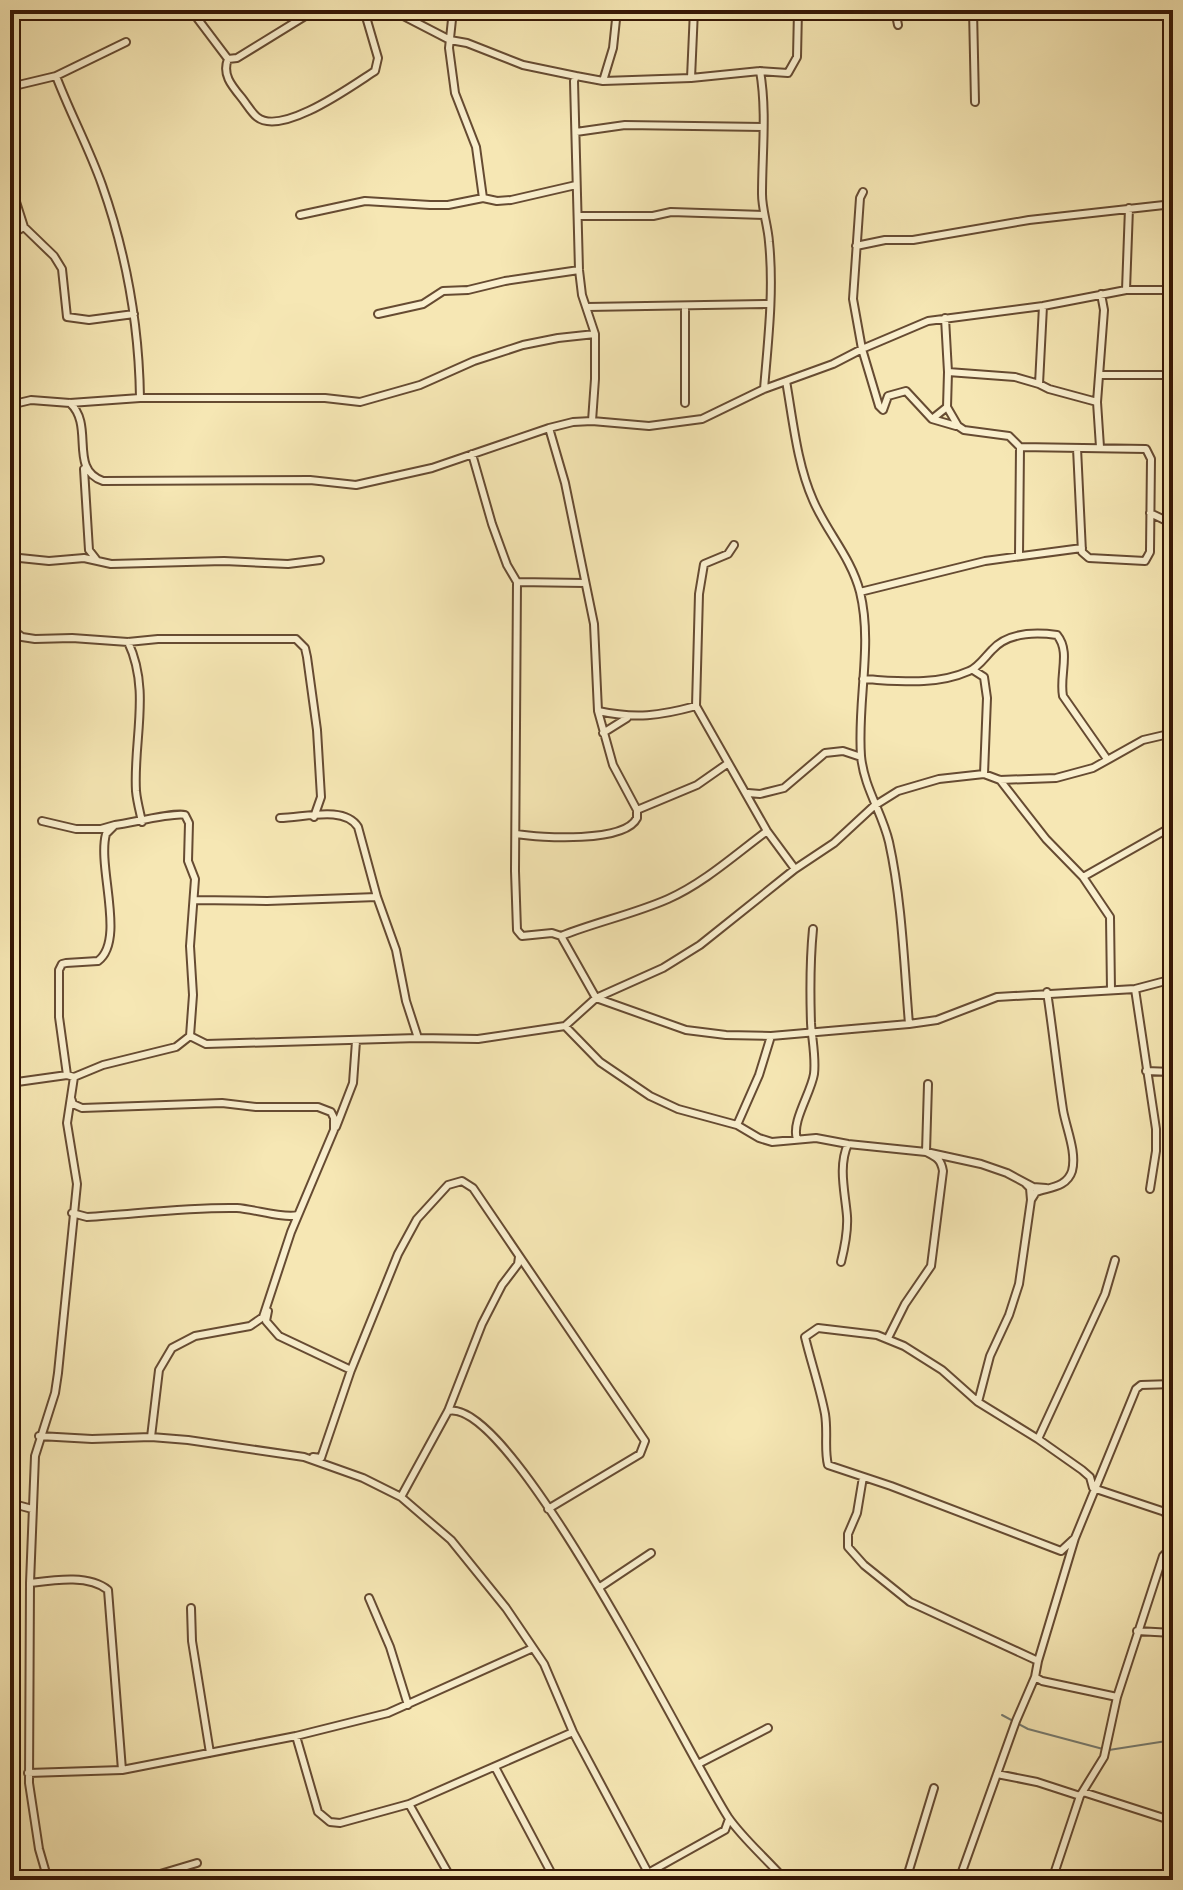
<svg xmlns="http://www.w3.org/2000/svg" width="1183" height="1890" font-family="'Libre Caslon Text',serif">
  <style>
    .lines { fill: none; stroke-linecap: round; stroke-linejoin: round }
    .stream { stroke: #767b70; stroke-width: 2 }
    .minor-casing { stroke: #664b32; stroke-width: 10 }
    .minor { stroke: #f9efce; stroke-width: 6 }
  </style>
  <rect width="100%" height="100%" fill="#f6e7b4"/>
  <filter id="stains"><feTurbulence type="fractalNoise" baseFrequency=".0025" numOctaves="4"/><feColorMatrix values="0 0 0 0 .2 0 0 0 0 .09 0 0 0 0 .02 0 0 0 .5 -.17"/></filter>
  <radialGradient id="worn" r=".72"><stop offset=".6" stop-color="#630" stop-opacity="0"/><stop offset="1" stop-color="#630" stop-opacity=".3"/></radialGradient>
  <g class="lines">
    <path class="stream" d="M10,821l4,-4
      M1002,1715l26,14 75,20
      M1109,1750l64,-10"/>
    <g class="minor-casing">
      <path id="minor" d="M191,10l37,49 9,-1 78,-48
        M392,10l58,30 17,3 56,22 53,11
        M453,10l-4,38 6,45 21,54 7,51
        M895,10l3,15
        M973,10l2,92
        M228,59c-6,15 3,26 13,38 5,6 10,15 16,20 25,20 96,-32 118,-46l3,-13 -14,-48
        M760,71c7,40 2,82 2,123 0,16 6,32 7,48 5,49 -1,99 -5,147
        M56,76c14,37 33,72 46,109 24,68 37,141 38,213
        M691,78l3,-68
        M603,81l88,-3 69,-7 28,2 9,-16 1,-47
        M10,87l46,-11 70,-34
        M576,132l49,-7 138,2
        M10,183l14,44
        M863,192l-3,6 -7,101 9,50 17,57 4,4 5,-14 18,-5 26,28 24,7
        M300,215l65,-14 65,4h18l35,-7 14,3 14,-1 65,-15
        M579,216h74l18,-4 93,3
        M10,235l14,-8 30,29 8,13 5,48 22,3 45,-6
        M856,246l29,-6h28l116,-20 144,-16
        M1126,290l3,-82
        M1043,306l-4,78 10,5 48,13
        M587,307l182,-3
        M378,314l45,-10 20,-13 25,-1 37,-9 74,-11
        M948,372l67,5 24,7
        M1099,375h74
        M786,381c7,39 11,83 27,119 13,31 38,57 47,92 13,53 -3,109 1,164 3,32 21,56 28,86 13,59 15,122 20,182
        M70,403c25,23 -2,66 33,78l207,-1 46,5 76,-17 117,-40 24,-6 19,-1 57,5 53,-7 62,-30 69,-25 29,-15 66,-28 115,-15 83,-16h47
        M685,403v-96
        M10,405l21,-5 39,3 70,-5h185l35,4 60,-17 54,-24 49,-16 35,-7 37,-4
        M947,407l11,19 6,4 45,6 11,11 126,2 5,10 -1,93 -5,9 -56,-3 -7,-6 -5,-104
        M932,419l15,-12 1,-35 -3,-54
        M592,421l3,-42v-45l-13,-39 -3,-25 -5,-189 2,-5 27,5 10,-33 4,-38
        M1100,447l-3,-45 7,-92 -3,-16
        M472,454l20,70 15,41 10,17 -2,289 2,59 5,6 30,-3 9,3c35,-14 73,-22 107,-37 36,-16 68,-45 99,-68
        M84,469l5,81 7,9
        M1150,513l23,11
        M734,545l-6,9 -24,10 -5,30 -3,112 71,125 28,38
        M1019,555l1,-108
        M10,557l39,4 35,-3 27,6 113,-3 64,3 32,-4
        M517,582l68,1
        M860,592l125,-31 97,-13
        M10,628l12,9 13,2 37,-1 56,4 30,-3h138l9,9 2,9 10,73 4,67 -7,20
        M128,642c23,48 5,99 8,149 1,11 4,21 6,31
        M973,670l11,7 3,21 -3,76
        M863,679c36,2 72,7 106,-8 9,-3 16,-14 23,-21 16,-18 43,-18 65,-15 14,17 2,40 6,61l44,63
        M598,711c38,8 61,5 98,-5
        M603,733l24,-15
        M1000,780l46,59 37,38 27,40 1,73
        M748,793l12,1 24,-6 41,-35 18,-2 18,6
        M637,810l60,-25 30,-21
        M280,818c23,0 64,-13 78,9l19,70 19,53 10,51 12,37 60,1 87,-13 31,-28 67,-30 37,-23 95,-76 39,-26 40,-37 24,-15 41,-12 45,-5 16,6 56,-2 37,-10 50,-28 30,-7
        M42,821l34,8h25l14,-4
        M516,834c25,4 109,9 121,-16v-8l-24,-45 -15,-54 -4,-87 -29,-141 -16,-55
        M1083,877l90,-51
        M194,900l73,1 110,-4
        M561,936l35,62 90,32 40,5 45,1 138,-12 28,-4 60,-23 138,-8 38,-10
        M1135,989l21,140v22l-6,38
        M565,1026l35,36 50,34 28,13 59,16 22,13 13,4 44,-4 32,6 78,8 55,12 26,9 26,14 13,1
        M190,1036l16,8 212,-6
        M1146,1071l27,1
        M10,1083l57,-8
        M71,1098l2,6 9,4 140,-5 34,4h62l13,5 3,6v12l-43,102 -28,85 -13,9 -55,10 -23,12 -13,22 -8,67
        M737,1125l22,-50 12,-39
        M336,1127l17,-44 3,-42
        M797,1139c-6,-17 14,-46 17,-65 2,-17 -2,-34 -3,-51 -1,-31 -1,-63 2,-94
        M1031,1200l5,-8c14,-5 31,-5 36,-21 5,-19 -6,-43 -9,-61 -6,-39 -10,-79 -16,-118
        M72,1213l15,4c49,-3 100,-10 150,-9 17,1 47,11 61,7
        M841,1262c4,-16 7,-31 6,-46 -2,-24 -9,-50 1,-72
        M268,1311l-2,10 13,15 72,34
        M888,1338l17,-34 26,-38 12,-95c-2,-12 -7,-14 -17,-19l2,-68
        M978,1402l12,-46 19,-41 10,-31 12,-84 -1,-12 -4,-4
        M448,1411c65,-15 242,348 280,406 16,23 39,42 57,63
        M39,1436l53,3 59,-2 37,3 116,17 59,21 38,19 50,43 55,68 38,56 29,68 79,148
        M1038,1439l67,-145 10,-34
        M313,1457l8,1 30,-88 47,-116 19,-35 31,-34 14,-4 11,7 172,253 -5,13 -92,55
        M863,1477l-6,36 -9,21v13l16,18 46,37 128,59
        M401,1497l47,-86 34,-87 20,-39 16,-21 1,-7
        M10,1503l22,6
        M1165,1512l6,13 2,23
        M1075,1538l-14,13 -170,-65 -63,-21c-4,-16 0,-32 -3,-51 -5,-26 -14,-52 -20,-77l13,-9 59,7 27,11 38,24 36,32 60,37 44,31 8,7 3,11 72,24 8,1
        M30,1583c23,-3 59,-9 78,7l14,180
        M600,1587l51,-34
        M369,1598l21,49 18,58
        M191,1608l1,33 18,112
        M1137,1631l36,2
        M1117,1697l46,-141 8,-8
        M296,1736l22,76 12,10 10,1 69,-19 164,-72
        M698,1764l70,-36
        M495,1767l60,113
        M28,1773l94,-3 174,-34 92,-23 145,-65
        M997,1774l40,8 43,14
        M1083,1792l90,29
        M409,1804l43,76
        M648,1873l77,-43 4,-11
        M48,1880l-9,-31 -10,-66 1,-200 5,-127 20,-63 3,-20 19,-189 -10,-61 7,-46 -7,-2 -8,-58v-47l3,-6 4,-1 32,-2c28,-21 -1,-94 8,-127l9,-9c16,-2 60,-13 70,-10l4,8 -1,38 7,18 -5,67 3,49 -3,41 -14,11 -73,18 -29,12
        M140,1880l57,-17
        M852,1880c15,-8 26,-5 41,0
        M906,1880l28,-92
        M959,1880l57,-159 19,-44
        M1052,1880l28,-84 24,-39 13,-60 -75,-16 -7,-4 3,-16 37,-123 61,-149 5,-4 32,-1
        M1172,1880l1,-4"/>
    </g>
    <use href="#minor" class="minor"/>
  </g>
  <rect width="1183" height="1890" fill="none" stroke="#f6e7b4" stroke-width="40"/>
  <rect x="12" y="12" width="1159" height="1866" fill="none" stroke="#361706" stroke-width="4"/>
  <rect x="20" y="20" width="1143" height="1850" fill="none" stroke="#361706" stroke-width="2"/>
  <rect width="100%" height="100%" filter="url(#stains)"/>
  <rect width="100%" height="100%" fill="url(#worn)"/>
</svg>
